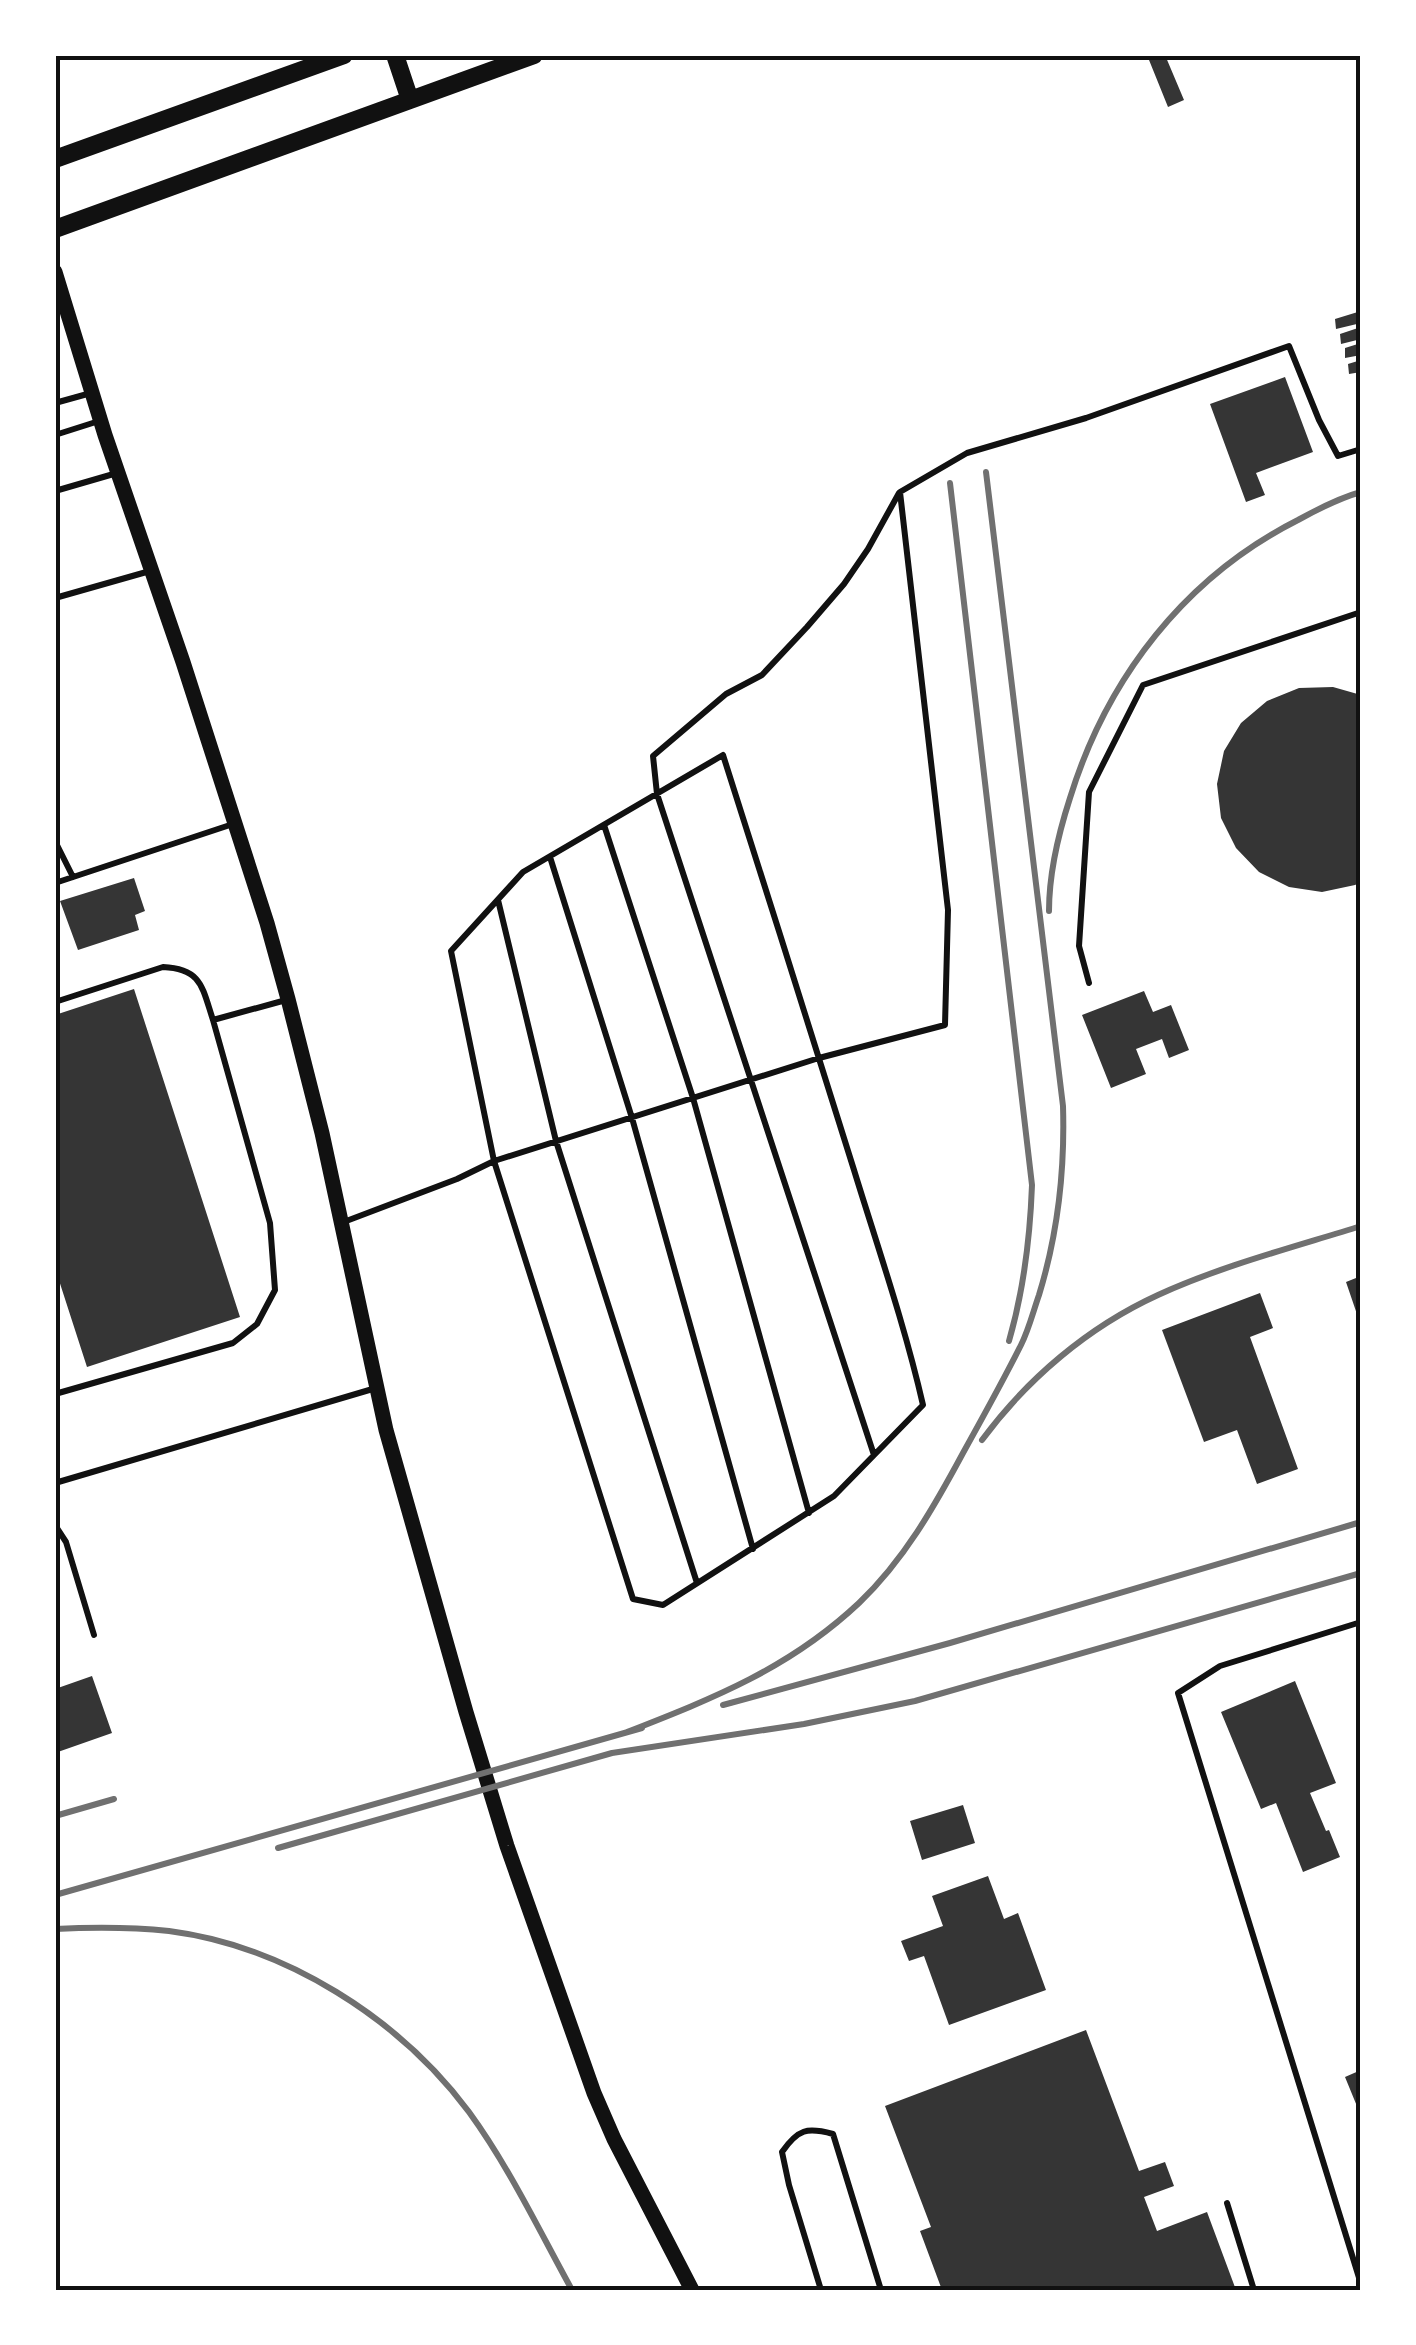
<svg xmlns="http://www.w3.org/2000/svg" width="1416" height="2345" font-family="Lato,sans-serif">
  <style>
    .building { fill: #353535 }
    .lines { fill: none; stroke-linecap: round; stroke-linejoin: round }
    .service { stroke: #111; stroke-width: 6 }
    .tertiary { stroke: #111; stroke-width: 15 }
    .secondary { stroke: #111; stroke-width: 18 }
    .rail { stroke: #707070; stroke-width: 6 }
    .neatline { fill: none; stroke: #111; stroke-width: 4 }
  </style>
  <rect width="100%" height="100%" fill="#fff"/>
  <path class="building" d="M1147,55h18l19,45 -16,7z
    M1361,311v12l-25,6 -1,-10z
    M1361,327v12l-20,5 -1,-10z
    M1361,343v12l-16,3v-10z
    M1361,360v12l-12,2 -1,-10z
    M1285,377l28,75 -57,21 9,22 -19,7 -36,-98z
    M1333,687l28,8v187l-6,3 -33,7 -33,-5 -30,-15 -23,-24 -15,-30 -4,-34 7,-33 17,-28 26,-22 32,-13z
    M134,878l11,33 -10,4 4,15 -61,20 -18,-49z
    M134,989l106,328 -153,50 -32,-99v-253z
    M1144,991l9,21 18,-7 18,45 -20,8 -7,-19 -26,10 10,25 -35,14 -29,-73z
    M1361,1276v47h-1l-14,-41z
    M1260,1293l13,35 -23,9 48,132 -41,15 -20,-54 -33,12 -42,-112z
    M92,1676l20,57 -57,20v-64z
    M1295,1681l41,102 -26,10 16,38 3,-1 11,27 -37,15 -27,-69 -15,6 -40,-97z
    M963,1805l12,38 -53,17 -12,-39z
    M988,1876l16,43 14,-6 28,77 -97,35 -25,-69 -15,5 -8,-20 42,-15 -11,-30z
    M1086,2030l53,141 26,-9 9,24 -30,11 13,34 50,-19 29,78h-294l-22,-59 11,-4 -46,-121z
    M1361,2070v46l-16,-39z"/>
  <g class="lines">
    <path class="service" d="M55,403l36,-10
      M55,435l44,-14
      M55,491l62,-18
      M55,598l95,-27
      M604,825l89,273 116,415
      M55,841l18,36
      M550,857l82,261 121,431
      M55,883l178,-59
      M498,900l58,241 141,442
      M1089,983l-10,-37 10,-154 54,-107 218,-73
      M55,1002l108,-35c39,2 39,20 50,53
      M341,1223l116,-44 37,-18 -43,-210 72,-79 200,-117c44,138 88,277 131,415 24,78 51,156 69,235l-89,91 -171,109 -30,-6 -139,-438 325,-103 126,-33 3,-115 -48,-418 67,-39 119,-35 203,-72 30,74 19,36 23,-7
      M55,1394l178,-51 24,-19 18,-34 -5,-67 -57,-203 73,-20
      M874,1455l-217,-661 -4,-38 73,-62 36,-19 45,-48 37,-43 24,-35 31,-56
      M55,1483l321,-95
      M55,1525l11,17 28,93
      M1361,1622l-141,44 -42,27 183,591
      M1227,2203l27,87
      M821,2290l-32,-105 -7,-33c16,-23 25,-25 51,-18l48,156"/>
    <path class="tertiary" d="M55,272l50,163 78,227 84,261 21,76 34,134 64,297 80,282 41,134 87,247 20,46 78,151"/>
    <path class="secondary" d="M395,55l15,45
      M55,159l289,-104
      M55,229l479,-174"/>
    <path class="rail" d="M950,483l82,702c-2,54 -8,104 -23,156
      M1049,911c0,-39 9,-76 21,-113 37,-120 115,-221 228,-278 20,-11 41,-22 63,-28
      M982,1440c45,-61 106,-113 176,-145 63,-29 136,-48 203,-69
      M723,1705l227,-62 411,-121
      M627,1732c87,-34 163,-64 232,-129 45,-43 75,-96 104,-150 20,-36 40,-72 58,-108 8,-16 12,-33 18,-50 19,-62 26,-124 24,-189l-77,-634
      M55,1816l59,-17
      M278,1848l334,-95 192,-29 111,-23 446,-128
      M55,1895l587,-167
      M55,1929c38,-2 76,-2 114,2 116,15 230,87 300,181 40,55 70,118 103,178"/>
  </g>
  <rect width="1416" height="2345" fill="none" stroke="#ffffff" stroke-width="115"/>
  <rect x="58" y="58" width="1300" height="2230" class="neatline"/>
</svg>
